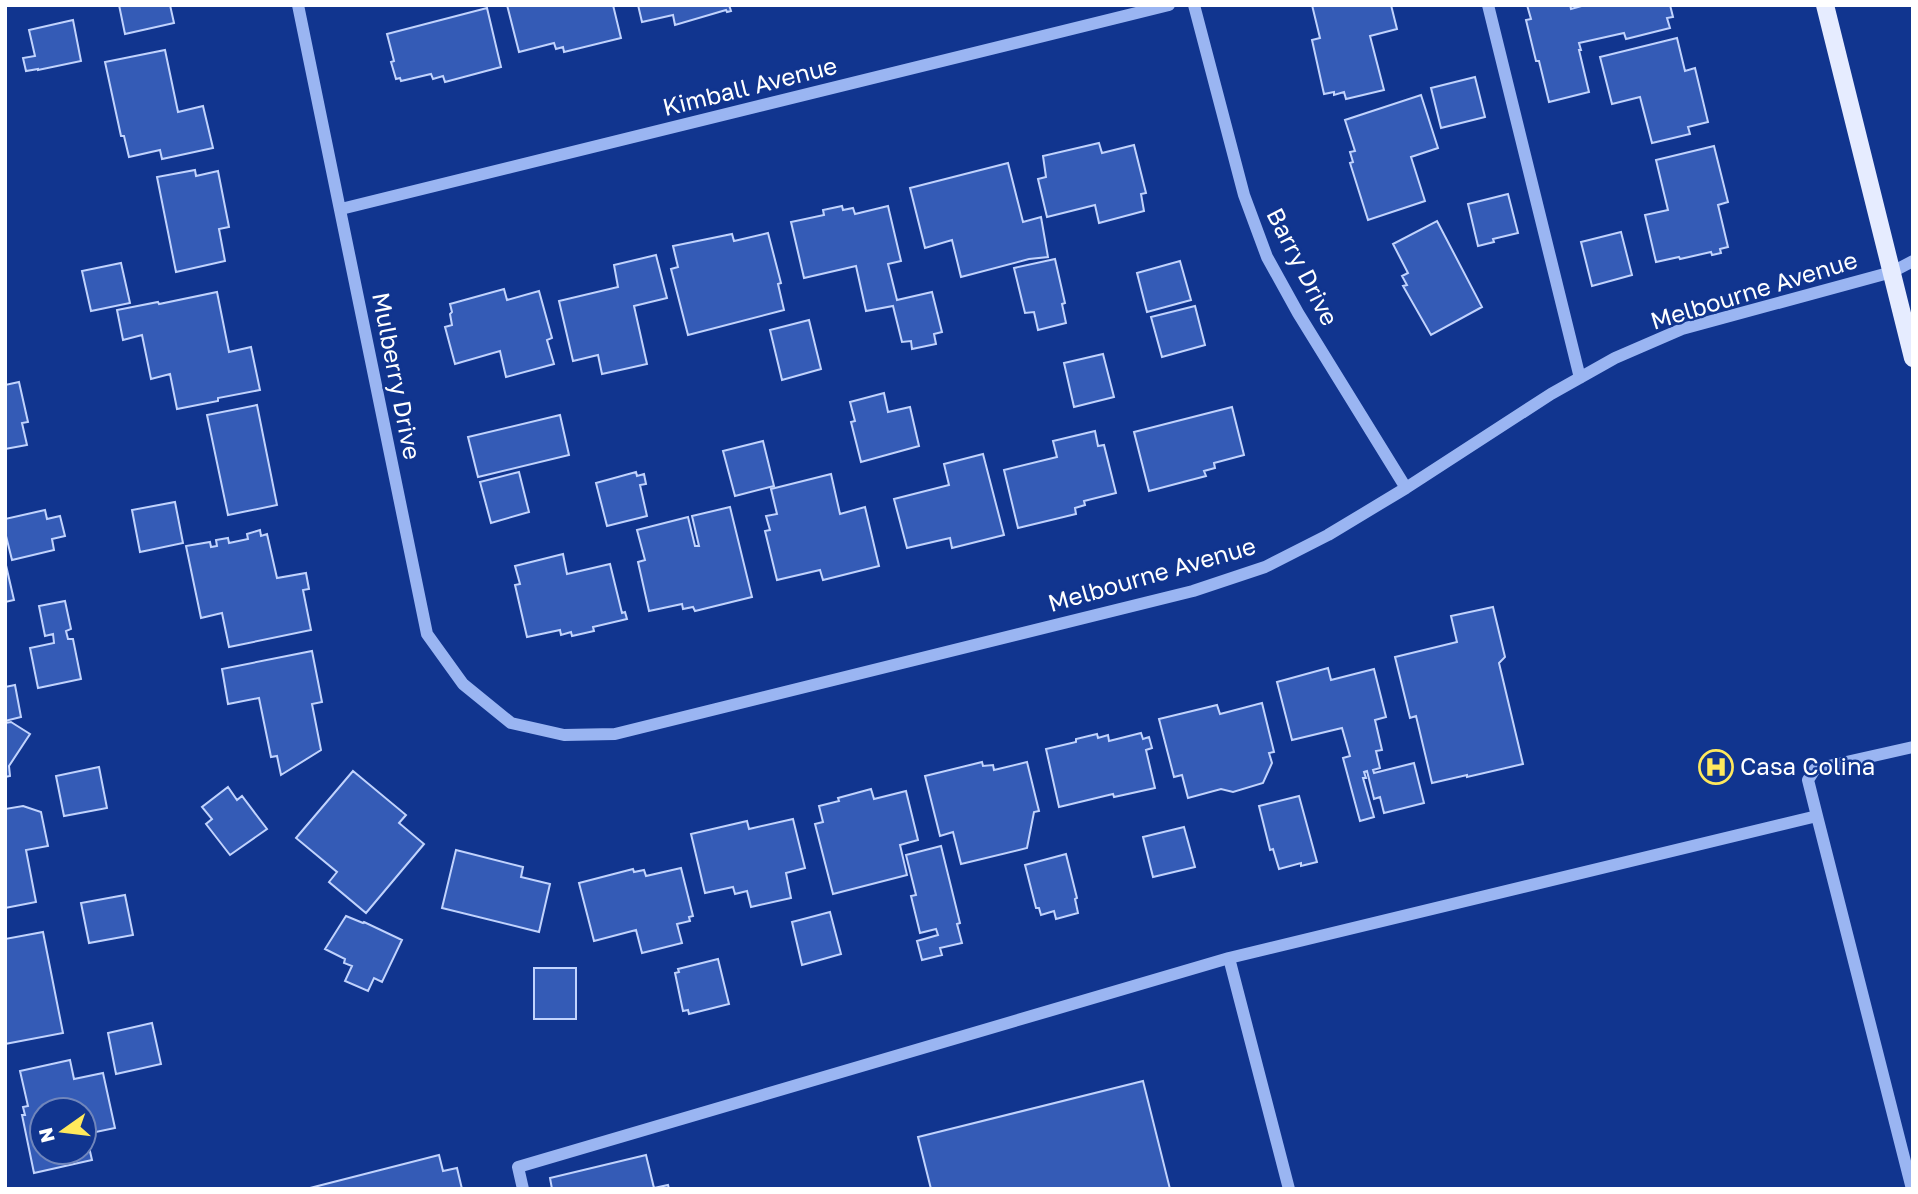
<svg xmlns="http://www.w3.org/2000/svg" width="1918" height="1194" font-family="'Golos Text',sans-serif">
  <style>
    .building { fill: #345bb6; stroke: #c1d3fd; stroke-width: 2; fill-rule: evenodd }
    .lines { fill: none; stroke-linecap: round; stroke-linejoin: round }
    .minor { stroke: #9ab5f2; stroke-width: 12 }
    .major { stroke: #e6ecff; stroke-width: 18 }
    .labels { text-anchor: middle; stroke-width: 5; stroke-linejoin: round; paint-order: stroke }
    .street-label { font-size: 24px; fill: #fff; stroke: #11358f }
    .poi-label { font-size: 24px; fill: #fff; stroke: #11358f; text-anchor: start }
  </style>
  <rect width="100%" height="100%" fill="#11358f"/>
  <path class="building" d="M119,5h51l4,18 -49,11z
    M507,5h106l8,33 -57,14 -1,-5 -7,2 -2,-6 -35,9z
    M638,5h91l2,6 -4,1 -1,-2 -51,15 -2,-10 -31,7z
    M1312,5h79l6,24 -27,7 14,54 -38,9 -2,-7 -10,3v-3l-10,2 -12,-54 8,-2z
    M1527,5h43l1,4 14,-4h85l3,12 -6,1 3,10 -44,11 -2,-6 -45,10 2,7h-2l10,42 -40,10 -10,-41h-3l-10,-41 5,-1z
    M487,8l14,59 -56,15 -2,-6 -10,3 -2,-5 -30,7 -1,-3 -4,1 -5,-17 3,-1 -7,-27z
    M73,20l8,41 -43,9v-1l-12,2 -3,-13 12,-2 -6,-26z
    M1677,38l8,33 10,-3 13,54 -20,5 2,7 -38,9 -12,-46 -28,7 -12,-47z
    M165,50l13,62 25,-6 10,42 -51,11 -2,-9 -31,7 -5,-21h-3l-16,-74z
    M1475,77l10,40 -44,11 -10,-40z
    M1421,95l17,53 -27,9 14,44 -57,19 -18,-57 3,-1 -3,-10 5,-1 -10,-31z
    M1099,143l3,10 32,-8 12,48 -5,1 3,17 -45,12 -4,-18 -48,12 -9,-38 8,-2 -3,-21z
    M1714,146l14,56 -10,3 10,42 -8,2 1,4 -9,2 -1,-3 -31,7 -1,-2 -23,5 -11,-47 23,-5 -12,-50z
    M1008,163l15,59 18,-5 7,40 -19,2 -68,18 -9,-37 -27,8 -15,-60z
    M195,170l1,6 22,-5 11,56 -10,2 6,32 -49,11 -19,-95z
    M1508,194l10,39 -25,6 1,3 -16,4 -10,-42z
    M842,206l1,4 10,-2 2,6 33,-8 13,55 -13,3 9,36 35,-8 10,40 -8,2 2,10 -24,5 -1,-8 -9,1 -9,-36 -27,5 -10,-45 -52,12 -13,-56 33,-7 -1,-5z
    M1437,221l45,86 -51,28 -28,-49 4,-1 -5,-9 6,-3 -15,-29z
    M1621,232l11,43 -40,11 -11,-44z
    M768,233l13,50 -3,1 6,26 -96,25 -17,-66 7,-2 -5,-21 59,-12 2,7z
    M656,255l11,43 -33,8 13,58 -45,10 -4,-19 -25,6 -14,-60 59,-14 -4,-22z
    M1055,259l10,44 -3,1 4,19 -28,7 -4,-18 -9,1 -11,-45z
    M1180,261l11,39 -44,12 -10,-39z
    M121,263l9,40 -39,8 -9,-40z
    M504,289l3,11 32,-9 13,47 -5,2 7,24 -48,13 -6,-26 -45,13 -10,-37 7,-2 -2,-11 2,-2 -2,-8z
    M217,292l12,60 22,-5 9,43 -42,8v3l-41,8 -7,-35 -19,5 -9,-44 -19,5 -6,-30 41,-8 1,2z
    M1195,306l10,39 -43,12 -11,-40z
    M809,320l12,49 -39,11 -12,-50z
    M1103,354l11,43 -40,10 -10,-44z
    M19,382l9,40 -6,1 5,22 -22,4v-64z
    M884,393l4,19 22,-5 9,39 -58,16 -10,-40 4,-1 -5,-19z
    M257,405l20,100 -49,10 -21,-100z
    M1232,407l12,48 -30,8 1,5 -11,3 2,5 -57,15 -15,-59z
    M560,415l9,40 -91,22 -10,-40z
    M1095,431l3,15 6,-1 12,48 -32,8 1,4 -10,3 1,6 -58,14 -14,-58 53,-13 -4,-16z
    M763,441l11,45 -39,10 -12,-45z
    M983,454l21,81 -52,13 -2,-10 -43,10 -13,-49 55,-14 -5,-21z
    M519,472l10,40 -38,11 -11,-41z
    M636,472l1,4 7,-2 2,10 -6,1 7,31 -40,10 -11,-43z
    M831,474l9,40 25,-7 14,59 -56,14 -3,-10 -43,10 -12,-49 5,-1 -4,-14 11,-2 -6,-25z
    M175,502l8,41 -43,9 -8,-42z
    M730,507l22,90 -57,14 -2,-4 -10,2 -1,-5 -33,7 -11,-49 7,-2 -8,-30 51,-13 7,29h4l-7,-30z
    M45,510l2,9 13,-3 5,20 -13,3 2,11 -42,10 -7,-28v-13z
    M260,530l1,6 6,-2 10,44 29,-5 3,16 -6,1 8,40 -82,17 -7,-34 -21,5 -15,-72 24,-4 1,5 6,-1 -1,-6 12,-2 1,5 19,-4 -1,-5z
    M563,554l4,20 43,-10 12,49 3,-1 2,7 -34,8 1,4 -22,5 -1,-4 -10,3 -1,-5 -33,7 -12,-52 5,-1 -5,-18z
    M5,561l9,39 -9,2z
    M65,601l6,28 -5,2 2,8h5l8,40 -43,9 -8,-40 24,-5 -1,-9 -8,2 -6,-30z
    M1493,607l12,50 -6,6 24,101 -56,13v-2l-35,8 -16,-67 -6,2 -15,-61 62,-15 -6,-26z
    M312,651l10,51 -10,2 9,46 -40,25 -4,-19 -6,1 -12,-59 -31,6 -6,-35z
    M1328,668l3,12 43,-11 12,48 -11,3 7,30 -6,1 4,17 -7,2 1,3 40,-10 10,40 -40,10 -4,-16 -6,2 -7,-28 -3,1 2,6h-3l11,39 -14,4 -17,-63 7,-2 -8,-28 -50,12 -15,-58z
    M15,685l6,32 -16,4v-34z
    M1262,703l12,49 -5,1 3,10 -9,20 -30,9 -12,-3 -33,9 -6,-23 -8,2 -15,-58 58,-14 3,9z
    M11,722l19,12 -21,32 1,10 -5,1v-54z
    M1141,733l2,6 6,-2 3,11 -6,2 9,38 -41,9 -1,-3 -54,13 -13,-58 30,-7v-3l21,-5 1,4 10,-3 1,6z
    M982,762l1,4 10,-1 1,5 33,-8 12,49 -5,1 -7,36 -66,16 -8,-32 -13,4 -15,-60z
    M99,767l8,41 -43,8 -8,-40z
    M353,771l53,44 -7,8 25,21 -58,69 -37,-31 8,-10 -41,-34z
    M228,787l9,13 5,-4 25,33 -37,26 -24,-31 6,-5 -10,-12z
    M871,789l3,10 32,-8 12,49 -18,5 7,30 -74,19 -18,-70 8,-2 -4,-16 20,-5 -1,-3z
    M1299,796l18,66 -16,4v-3l-22,6 -6,-20 -3,1 -11,-44z
    M23,806l18,6 7,34 -22,4 10,52 -31,6v-99z
    M793,819l12,49 -19,5 5,25 -40,9 -4,-16 -12,3 -2,-7 -28,6 -14,-59 56,-13 2,8z
    M1184,827l11,40 -42,10 -10,-40z
    M941,846l19,77 -3,1 5,19 -22,5 2,7 -20,5 -5,-19 21,-6 -2,-6 -16,4 -9,-37 5,-1 -10,-40z
    M456,850l67,17 -2,10 29,7 -11,48 -97,-24z
    M1066,854l11,44 -2,1 3,14 -22,6 -2,-8 -13,4 -2,-7h-3l-11,-43z
    M681,868l12,48 -4,1 1,4 -13,3 5,19 -40,10 -6,-23 -42,11 -15,-58 54,-14 1,3 10,-2 2,6z
    M125,895l8,40 -44,8 -8,-40z
    M830,912l11,42 -39,11 -10,-43z
    M346,916l17,7 1,-1 38,18 -20,42 -8,-4 -6,13 -23,-10 7,-15 -8,-3 1,-4 -20,-10z
    M43,932l20,101 -58,11v-105z
    M718,959l11,45 -40,10 -1,-4 -5,1 -8,-38 4,-1 -1,-3z
    M534,968h42v51h-42z
    M152,1023l9,41 -45,10 -8,-41z
    M70,1060l4,19 29,-6 12,55 -29,6 6,26 -58,13 -12,-58h3l-2,-8 5,-1 -8,-35zM42,1110h42v42h-42z
    M1143,1081l27,108h-239l-13,-52z
    M439,1155l4,16 14,-3 5,21h-156z
    M646,1155l8,33 14,-3 1,4h-117l-2,-11z"/>
  <g class="lines">
    <path class="minor" d="M298,5l129,629 36,50 48,39 53,12 51,-1 578,-143 72,-24 63,-32 78,-47 145,-94 64,-36 67,-29 210,-57 21,-11
      M1194,5l50,190 23,62 31,56 108,175
      M1488,5l92,373
      M341,209l828,-204
      M1817,816l-9,-36 7,-11 98,-22
      M1229,958l60,231
      M523,1189l-5,-22 711,-209 588,-142 95,373"/>
    <path class="major" d="M1825,5l88,353"/>
  </g>
  <defs>
    <g id="hospital-ring" transform="scale(1.75)"><circle r="9.5" fill="#11358f" stroke="#ffe95c" stroke-width="1.5"/><path d="M-5-5h3v3.5h4V-5h3V5h-3V1.5h-4V5h-3Z" fill="#ffe95c"/></g>
  </defs>
  <g fill-rule="evenodd">
    <use href="#hospital-ring" x="1716" y="767"/>
  </g>
  <g class="labels">
    <g class="street-label">
      <text transform="translate(750 87) rotate(-14)" y="8">Kimball Avenue</text>
      <text transform="translate(1302 267) rotate(63)" y="8">Barry Drive</text>
      <text transform="translate(1754 291) rotate(-17)" y="8">Melbourne Avenue</text>
      <text transform="translate(396 376) rotate(79)" y="8">Mulberry Drive</text>
      <text transform="translate(1152 575) rotate(-16)" y="8">Melbourne Avenue</text>
    </g>
    <g class="poi-label">
      <text x="1740" y="775">Casa Colina</text>
    </g>
  </g>
  <rect width="1918" height="1194" fill="none" stroke="#ffffff" stroke-width="14"/>
  <g transform="translate(63 1131) rotate(256)"><circle r="33" fill="#11358f" stroke="#7086bc" stroke-width="2"/>
  <path d="M0-5L12 26L0 18L-12 26Z" fill="#ffe95c"/>
  <text y="-10" font-size="19" font-weight="bold" text-anchor="middle" fill="#ffffff">N</text>
  </g>
</svg>
